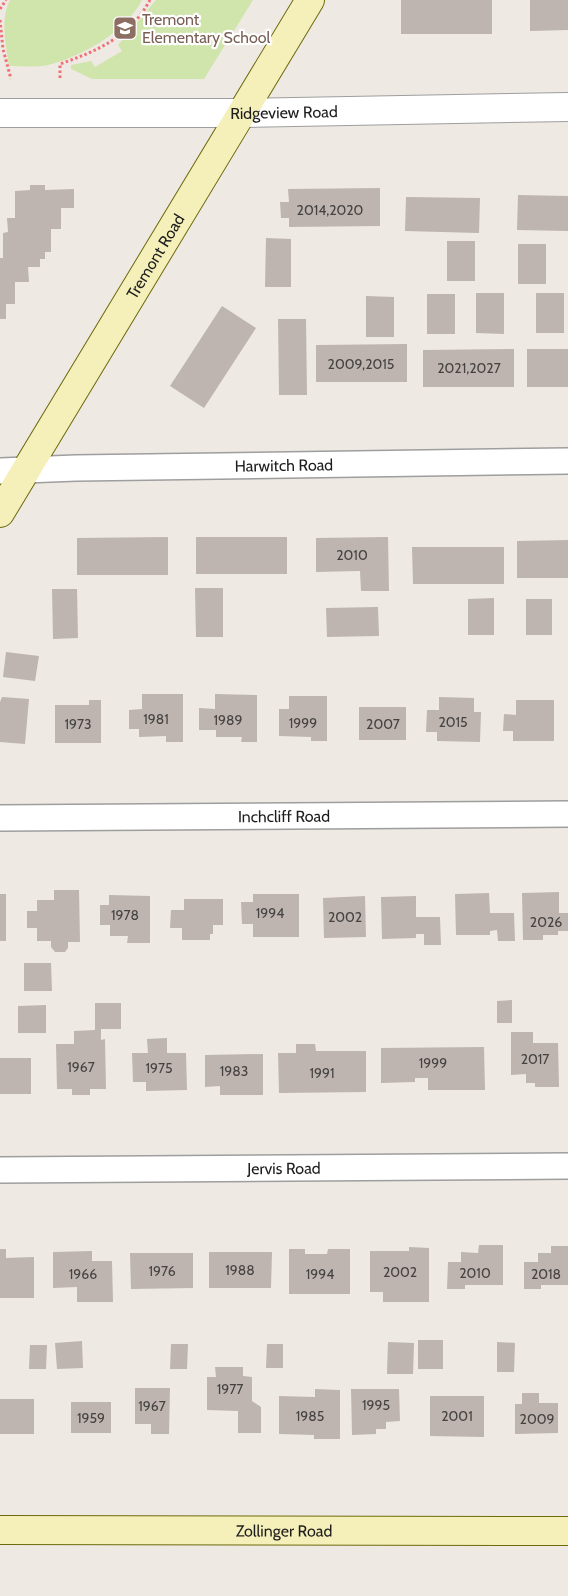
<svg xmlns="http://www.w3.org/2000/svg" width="568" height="1596" font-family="Cabin,sans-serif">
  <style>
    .grass { fill: #d0e5ac }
    .building { fill: #beb4b0 }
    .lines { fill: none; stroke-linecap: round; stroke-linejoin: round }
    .minor-casing { stroke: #9e9e9e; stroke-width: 28 }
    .tertiary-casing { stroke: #9e9e9e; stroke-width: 30 }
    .secondary-casing { stroke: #6d6a0b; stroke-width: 30 }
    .path { stroke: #f17074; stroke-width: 3; stroke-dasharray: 2.5 2.5; stroke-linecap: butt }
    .minor { stroke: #fff; stroke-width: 25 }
    .tertiary { stroke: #fff; stroke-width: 28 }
    .secondary { stroke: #f5f0b9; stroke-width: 28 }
    .labels { text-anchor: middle; stroke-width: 4.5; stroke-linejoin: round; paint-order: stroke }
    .number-label { font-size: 14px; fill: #454342 }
    .education-label { font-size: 16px; fill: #785e54; stroke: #fff; text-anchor: start }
    .street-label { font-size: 16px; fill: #1d1d1d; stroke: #fff }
  </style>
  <rect width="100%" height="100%" fill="#eee9e3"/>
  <path class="grass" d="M10,0h132c-17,32 -56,54 -90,64 -12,4 -30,2 -43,2 -3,-20 -9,-48 1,-66z
    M156,0h97l-49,79h-112l-21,-10v-4l20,-4 4,6 27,-16 -4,-6z"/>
  <path class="building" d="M401,0h91v34h-91z
    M530,0h38v30l-38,1z
    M30,185h15v5l29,-1v19h-13v21h-10v23h-6v7h-5v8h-12l1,15h-14v22h-9v15h-6v-61h3v-25l5,-1 -1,-14h8v-27l15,-1z
    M380,188v38l-91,1v-9h-8l-1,-16h9l-1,-13z
    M518,195l50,1v35l-51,-1z
    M406,197l74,1 -1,35 -74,-2z
    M266,238l25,1v48h-26z
    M447,241h28v40h-28z
    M518,244h28v40h-28z
    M476,293h28v41l-28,-1z
    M536,293h28v40h-28z
    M427,294h28v40h-28z
    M366,296l28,1v40h-28z
    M222,306l34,22 -52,80 -34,-22z
    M278,319h28l1,76h-28z
    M407,344v38h-91v-37z
    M514,349v38h-91v-37z
    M527,349h41v38h-41z
    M168,537v38h-91v-37z
    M196,537h91v37h-91z
    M388,537l1,54h-28l-1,-20 -44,1v-34z
    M568,540v38h-51v-37z
    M412,547h92v37h-91z
    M195,588h28v49h-27z
    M52,589h25l1,49 -25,1z
    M494,598v37h-26v-36z
    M526,599h26v36h-26z
    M378,607l1,29 -52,1 -1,-29z
    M6,652l33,4 -4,25 -32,-4z
    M142,694h41v48h-17v-6l-27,1v-8h-10v-19l13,-1z
    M215,694l42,1v47h-16l1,-5h-26v-7h-17v-22l16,1z
    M289,696h38v45h-16v-4l-32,-1v-27h10z
    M2,697l27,2 -4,45 -25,-2v-40z
    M439,697l35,1v14h7l-1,30 -43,-1v-9h-11l1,-22h12z
    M89,700h12v43h-46v-38h34z
    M516,700h38v41h-41v-10h-10l1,-17 12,1z
    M359,707h47v33h-47z
    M54,890h25l1,52h-12v6l-3,4h-10l-4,-5v-6h-14v-13h-10v-17h10v-11h17z
    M559,892v21h9v18h-10v4h-15v5h-20l-1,-47z
    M489,893l1,20h24l1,28h-17l-1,-11 -7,1v4h-34l-1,-41z
    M0,894h6v47h-6z
    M253,894h46v43h-46v-13h-11l-1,-22h12z
    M109,895l41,1v47h-23l1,-7h-18v-11h-10v-20h9z
    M365,896l1,41 -42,1 -1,-40z
    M416,896v21h24l1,28h-17v-11h-8v4l-34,1 -1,-42z
    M184,899h39v26h-10v9h-3v6h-28v-12h-12l1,-18h13z
    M24,963h27l1,28h-28z
    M512,1000v23h-15v-22z
    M95,1003h26v26h-20v11l4,-1 1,50h-16v6h-18v-6h-15l-1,-45h18v-13l21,-1z
    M46,1005v28h-28v-27z
    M511,1032h22v11h25l1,44h-24v-4h-9v-9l-15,1z
    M167,1038v15h19l1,37 -41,1v-9h-13l-1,-29h16l-1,-14z
    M296,1044h19l1,7h50v41l-87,1 -1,-40h18z
    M484,1047l1,43h-57v-12h-13v4l-34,1v-35z
    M263,1054v41h-43v-9l-15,1v-32z
    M0,1058h31v36h-31z
    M479,1245h24v40h-38v4h-18l1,-27h13v-10l17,1z
    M551,1246h17v39h-27v4h-17v-27h14v-9h13z
    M409,1247l20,1v54h-46v-10h-13v-41h39z
    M0,1249h6v9l28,-1v41h-34z
    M289,1249h16v5h22l1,-5h22v45h-61z
    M92,1251v10h20l1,41h-36v-15l-24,1v-36z
    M209,1252h63l-1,36h-62z
    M130,1253h63v35l-62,1z
    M418,1340h25v29h-25z
    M82,1341l1,27 -26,1 -2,-26z
    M388,1342l26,1 -1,31h-26z
    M497,1342l18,1 -1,29h-17z
    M171,1344h17l-1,25h-17z
    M267,1344h16v24h-17z
    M30,1345h17l-1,24h-17z
    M215,1367h28v9l9,1v24l9,6v26h-23v-22l-31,-1v-33h9z
    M135,1388h35l-1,46h-18v-10h-16z
    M315,1389l25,1v49h-26v-4l-35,-1v-38l36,1z
    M351,1389h48l1,32 -14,1v7h-10v5l-24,1z
    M522,1393h17v10h19v30l-43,1v-30h7z
    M430,1396h54v41l-54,-1z
    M0,1399h34v35h-34z
    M71,1402h40v31h-40z"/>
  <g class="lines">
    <g class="minor-casing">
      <g id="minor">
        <path id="s1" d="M0,471l76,-3 492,-7"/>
        <path id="s2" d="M0,818l568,-4"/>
        <path id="s3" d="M0,1170l568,-4"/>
      </g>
    </g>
    <g class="tertiary-casing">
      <g id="tertiary">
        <path id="s4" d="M0,113h240l328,-6"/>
      </g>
    </g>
    <g class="secondary-casing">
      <g id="secondary">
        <path id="s5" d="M0,513l310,-513"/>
        <path id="s6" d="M0,1530l568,1"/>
      </g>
    </g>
    <path class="path" d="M0,9l6,-9
      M0,20l3,29 8,30
      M60,78v-14c37,-13 70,-27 90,-64"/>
    <use href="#minor" class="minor"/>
    <use href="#tertiary" class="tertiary"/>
    <use href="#secondary" class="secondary"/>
  </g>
  <defs>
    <g id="school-square" transform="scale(1.25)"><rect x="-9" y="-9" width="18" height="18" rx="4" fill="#8d6e63" stroke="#fff"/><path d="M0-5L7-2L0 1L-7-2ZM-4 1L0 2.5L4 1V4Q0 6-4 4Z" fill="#fff"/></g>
  </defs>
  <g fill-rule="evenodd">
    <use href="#school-square" x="125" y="28"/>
  </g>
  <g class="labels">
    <g class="number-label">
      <text x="330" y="215">2014,2020</text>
      <text x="361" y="369">2009,2015</text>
      <text x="469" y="373">2021,2027</text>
      <text x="352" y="560">2010</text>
      <text x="156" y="724">1981</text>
      <text x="228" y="725">1989</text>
      <text x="453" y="727">2015</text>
      <text x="303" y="728">1999</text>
      <text x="78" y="729">1973</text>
      <text x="383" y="729">2007</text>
      <text x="270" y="918">1994</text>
      <text x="125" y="920">1978</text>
      <text x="345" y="922">2002</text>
      <text x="546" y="927">2026</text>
      <text x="535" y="1064">2017</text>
      <text x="433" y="1068">1999</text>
      <text x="81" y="1072">1967</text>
      <text x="159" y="1073">1975</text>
      <text x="234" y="1076">1983</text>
      <text x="322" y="1078">1991</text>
      <text x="240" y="1275">1988</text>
      <text x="162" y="1276">1976</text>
      <text x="400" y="1277">2002</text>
      <text x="475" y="1278">2010</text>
      <text x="83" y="1279">1966</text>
      <text x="320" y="1279">1994</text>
      <text x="546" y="1279">2018</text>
      <text x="230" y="1394">1977</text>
      <text x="376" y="1410">1995</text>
      <text x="152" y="1411">1967</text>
      <text x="310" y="1421">1985</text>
      <text x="457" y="1421">2001</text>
      <text x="91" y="1423">1959</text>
      <text x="537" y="1424">2009</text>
    </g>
    <g class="education-label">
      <text x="142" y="25">Tremont<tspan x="142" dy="18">Elementary School</tspan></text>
    </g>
    <g class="street-label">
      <text dy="6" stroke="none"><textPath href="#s4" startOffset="284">Ridgeview Road</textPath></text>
      <text dy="6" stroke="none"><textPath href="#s5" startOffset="300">Tremont Road</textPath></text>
      <text dy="6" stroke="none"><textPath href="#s1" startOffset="284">Harwitch Road</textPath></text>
      <text dy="6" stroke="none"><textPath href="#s2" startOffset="284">Inchcliff Road</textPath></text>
      <text dy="6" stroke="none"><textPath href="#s3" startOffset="284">Jervis Road</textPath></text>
      <text dy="6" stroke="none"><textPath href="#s6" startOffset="284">Zollinger Road</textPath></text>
    </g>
  </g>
</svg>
